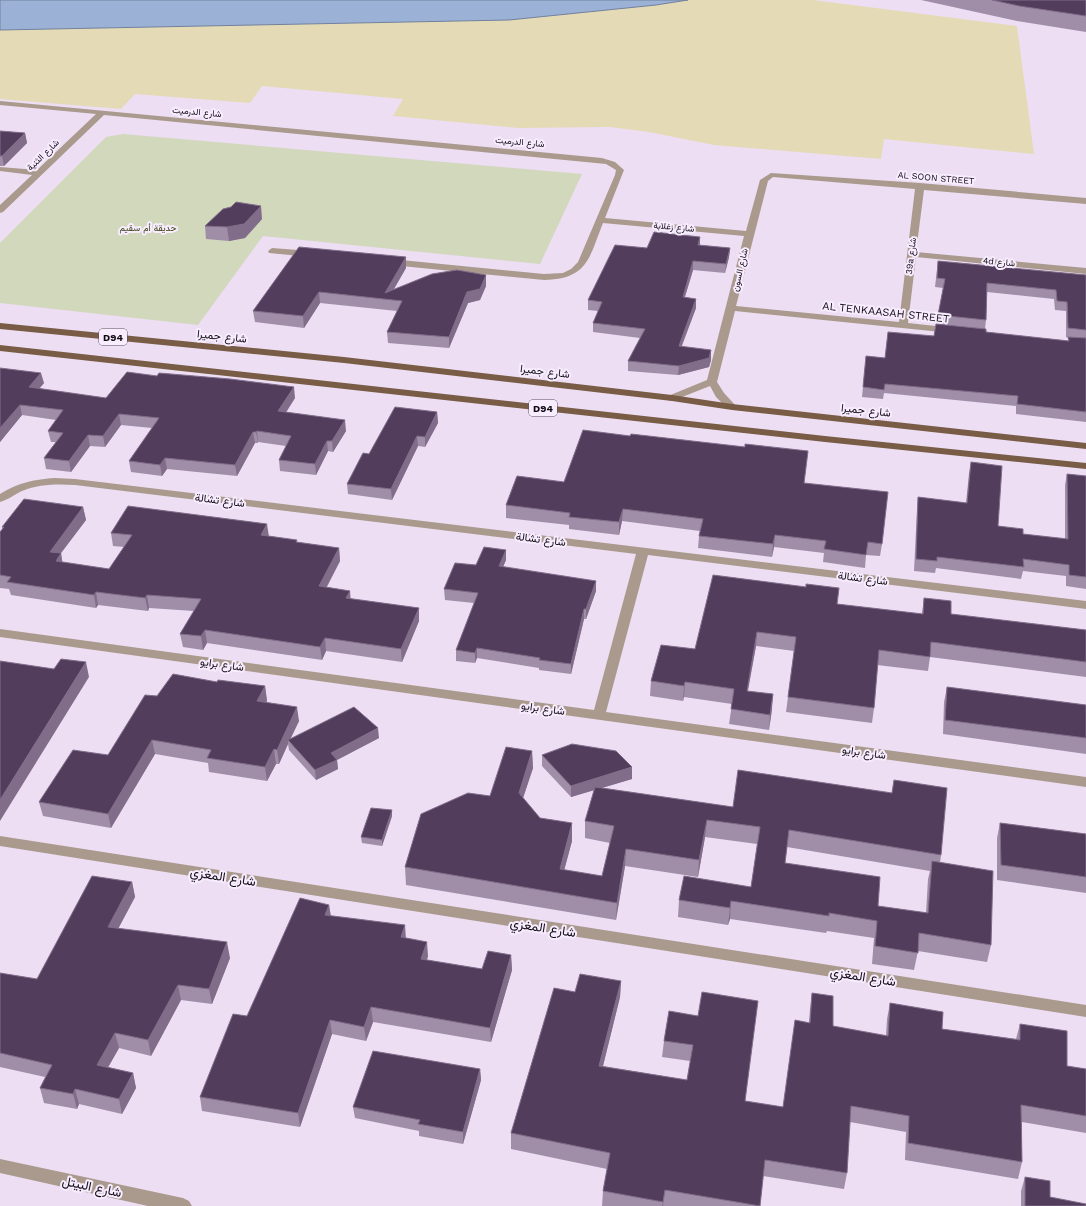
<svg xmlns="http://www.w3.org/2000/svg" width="1086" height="1206" font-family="'Work Sans',Vazirmatn,sans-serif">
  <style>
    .green { fill: #d1d8bc }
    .sand { fill: #e4dbb6 }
    .water { fill: #9bb2d6; stroke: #71809c }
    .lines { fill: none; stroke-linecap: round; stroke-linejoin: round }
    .minor { fill: #aa9a8d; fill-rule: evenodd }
    .major { fill: #785c45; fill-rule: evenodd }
    .wall { fill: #a08ea8; fill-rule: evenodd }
    .shaded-wall { fill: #816d8a }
    .building { fill: #533d5d; stroke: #816d8a }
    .labels { text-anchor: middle; stroke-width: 4; stroke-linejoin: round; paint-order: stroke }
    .far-street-label { font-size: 9px; fill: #100b13; stroke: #f8ecff }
    .far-park-label { font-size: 9px; fill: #39410f; stroke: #f8ecff }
    .shield { fill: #f8ecff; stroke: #564e5a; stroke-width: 1 }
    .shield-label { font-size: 10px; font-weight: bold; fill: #100b13 }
    .street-label { font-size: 11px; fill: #100b13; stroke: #f8ecff }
    .near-street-label { font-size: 13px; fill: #100b13; stroke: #f8ecff }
  </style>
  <rect width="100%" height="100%" fill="#eddef4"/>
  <path class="green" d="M123,134l459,40 -42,90 -277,-28 -65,89 -198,-22v-60l106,-106z"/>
  <path class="sand" d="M688,0h125l204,26 17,128 -150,-15 -3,20 -167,-14 -65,-13 -39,-5 -92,1 -125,-12 10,-17 -141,-13 -12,17 -115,-9 -14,15 -121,-10v-69l509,-10 147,-15z"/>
  <path class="water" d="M0,0h688l-32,5 -147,15 -509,10z"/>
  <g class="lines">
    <path class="minor" d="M0,101l602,57 13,4 9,8 -19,48 141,13 14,-51 11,-7 149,10 166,15v6l-162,-14 -8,62 170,16v6l-170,-17 -8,66 46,5 2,2 -5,3 -216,-22 -18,71 7,11 13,14 -1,2h-8l-12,-12 -6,-11 -38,15 -4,-1 -1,-2 1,-2 39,-16 37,-144 -141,-13c-14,35 -15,56 -59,57l-153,-15 -5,-3 5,-3 153,15 19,-1 8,-4 7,-7 37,-87 1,-5 -10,-6 -502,-49 -101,97 -3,1v-8l32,-30 -32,-4v-4l37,3 59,-56 -96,-9zM773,177l142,12 -16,133 -163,-16 32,-125z
      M272,248l39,3 4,3 -4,3 -42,-4 -1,-2z
      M55,478l20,1 1011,122v8l-438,-54 -42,157 480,65v10l-1086,-150v-8l594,81 42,-156 -561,-69c-18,-1 -36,-1 -53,6 -7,3 -14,9 -22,11v-8c17,-11 36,-15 55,-16z
      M0,836l1086,169v12l-1086,-171z
      M0,1159l183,39 6,3 3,5h-44l-148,-33z"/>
    <path class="major" d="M0,323l344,34 328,38 60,9 354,39v6l-354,-39 -60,-9 -328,-38 -344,-34z
      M0,345l825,91 261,27v6l-261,-27 -825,-91z"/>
  </g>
  <path class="wall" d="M921,0h165v32l-69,-11z
    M0,131l25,2 2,10 -23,23h-4z
    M262,219l-17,19 -16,3 -23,-2 -1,-13z
    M700,237v8l30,3 -1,9 -4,16 -32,-3 -8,27 11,2v9l-14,38 29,14 -2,7 -31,8 -50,-4v-10l12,-23 -47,-6v-9l5,-12 -10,-1v-10l59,-52z
    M299,247l107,21 -12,21 92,-14v11l-6,14 -12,3 -19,45 -61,-5 -1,-11 10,-21 -77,-8 -16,25 -49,-6 -2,-11z
    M938,261l148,14v147l-70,-8v-8l-132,-13 -1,6 -21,-2 4,-41 19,2 49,-22 9,-48 -8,-1zM987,292l67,7 1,11 11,1v26l2,1v3l-82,-9 -1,-3 1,-9z
    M0,368l44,15 -5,6 67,9h189l-9,14 60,19 -13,21 -5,-1 -12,24 -36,-4 -1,-11 7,-14 -28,-4v1h-3l-18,33 -70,-7 -5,7 -31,-4 -2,-11 23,-33 -31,-3 -16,22 -15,-1 -19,26 -25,-3 -2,-11 12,-16h-5l-3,-11 8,-11 -34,-5 -22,27z
    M437,412l1,11 -13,24 -7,-1 -26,54 -44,-6 -1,-10 22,-30z
    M630,436l115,11 63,4 -4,32 78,61 -2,12 -14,-1 -1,13 -42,-6 1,-9 -50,-6 -2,10 -74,-9 1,-12 1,-5 -78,-10 -3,14 -50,-6v-4l-63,-7v-13l58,-23z
    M971,462l27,64 25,8 42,5v-54l2,-11 19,2v113l-20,-3v-10l-43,-5 -2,8 -85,-11 -1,5 -21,-2 3,-62 1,-12 48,6 3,-30z
    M83,507l3,13 -25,33 1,9 47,7 15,-22 -11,-1 -2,-13 158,3 29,6 41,6 1,13 -13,26 23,4v8l69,9v13l-17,41 -76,-11 -4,9 -115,-17 -4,7 -20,-3 -3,-13 14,-23 -45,-3 -1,3 -50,-6 -2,3 -85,-13 -2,-6 -9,-1v-56l3,-3 -1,-2z
    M506,550v10l-3,7 93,14v10l-10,28h-2l-13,55 -32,-4v-2l-62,-10 -2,5 -19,-2v-11l18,-47 -29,-3 -1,-11 32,-24z
    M924,598l27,16 135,16v47l-156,-20 -2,14 -51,-6 -3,43 -2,15 -86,-11 8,-61 -38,-5 -8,45 24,18 -3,21 -40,-6 3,-20 -48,-7 -1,4 -33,-5 1,-15 44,-32 142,-45 85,10z
    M217,682l48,4 2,15 -1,1 33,19 -9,18 89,-1 -42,22 1,9 -22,11 -27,-30 -1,-6 -9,20h-3l-9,17 -58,-9 -1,-9 -53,-9 -44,74 -68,-12 -4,-14 69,-47 49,-59z
    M947,687l139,18v49l-143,-20 1,-32z
    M532,751l1,17 -10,30 17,20 32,5v18l-8,29 38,6 8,-33 -25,-5v-17l9,-31 -23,7 -29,-31v-11l90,24 -30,9 131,19 159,-14 2,-13 47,75 -1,8 51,82 -4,17 -69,-11 -4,19 -42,-6 2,-26 -47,-7 -1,2 -96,-14 -2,6 -50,-8 1,-17 72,-13 6,-43 -52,-7 -7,40 -73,-11 -9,54 -210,-35 -1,-18 85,-71zM787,847l143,24 -2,8 -2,34 -48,-7 -93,-43z
    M392,810v6l-10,30 -20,-3 -1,-6z
    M1000,823l86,11v59l-89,-13v-42z
    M132,882l3,15 -17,32 112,29 -18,46 -31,-4 -30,56 -32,-8 -11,19 25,6 3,15 -14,26 -43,-10 -2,5 -33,-6 -4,-15 5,-11 -45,-10v-94l37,6z
    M329,905l2,11 75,22 22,18 -1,4 55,9 29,-14 1,15 -21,72 -118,-20 -7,19 -34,-7 -32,93 -98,-16 -2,-14 47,-81z
    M621,981l-1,16 -17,69 84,14 3,-19 -28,-4 2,-16 5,-30 77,90 37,6 26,-85 1,-13 2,-16 21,33 53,10 1,-17 3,-16 52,26 74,10 4,-15 47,42 19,3v64l-64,-11v40l-4,17 -113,-19 1,-28 -56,-10 -3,51 -3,16 -81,-13 -3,30h-158l1,-15 4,-22 -96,-20v-16l64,-141z
    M480,1069l1,11 -18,64 -44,-8v-5l-64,-13 -2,-11z
    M1025,1177l25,20 36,9h-65v-15z"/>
  <path class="shaded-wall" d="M25,133l2,10 -23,23 -2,-10z
    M261,206l1,13 -17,19 -16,3 -2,-14z
    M700,237v9l-2,-1z
    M730,248l-1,9 -4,16 1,-9z
    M406,257v11l-18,31 -3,-6z
    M693,261v9l-11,36 1,-9z
    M486,275v11l-6,14 -12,3 -19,45v-11l18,-45z
    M319,292l1,11 -16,25 -1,-12z
    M696,299v9l-18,47 1,-9z
    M711,350v10l-2,7 -31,8 1,-9z
    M41,373l3,10 -13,15 -2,-11z
    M294,387l1,11 -15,24 -2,-11z
    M20,405l2,10 -22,27v-14z
    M437,412l1,11 -13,24v-10z
    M119,414l2,11 -16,22 -2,-11z
    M345,420l1,11 -13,21 -1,-11z
    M257,431l1,11v1l-2,-11z
    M253,432l2,11 -18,33 -2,-11z
    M88,435l2,11 -19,26 -2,-11z
    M417,436l1,10 -26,54 -1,-11z
    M327,441l1,10 -12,24 -1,-11z
    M165,458l2,11 -5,7 -2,-11z
    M83,507l3,13 -25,33 2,13 -7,-5 -6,-9z
    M623,509l-1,12 -3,14v-13z
    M267,524l2,13 -8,-2z
    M775,535l-1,12 -2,10 1,-13z
    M339,548l1,13 -20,38 -1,-13z
    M506,550v10l-7,16v-10z
    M596,581v10l-10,28v-10z
    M350,591l1,13 -5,-6z
    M96,592l2,13 -2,3 -2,-13z
    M147,595l2,13 -1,3 -3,-13z
    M419,608v13l-17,41 -1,-13z
    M584,609v10l-13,55v-10z
    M205,630l2,13 -4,7 -2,-14z
    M757,632l-1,14 -11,59 2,-14z
    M325,638l1,13 -4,9 -2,-13z
    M477,648v10l-2,5v-10z
    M86,662l3,15 -89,144v-21z
    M685,682l-1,15 -1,4 1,-15z
    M265,686l2,15 -8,14 -2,-14z
    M773,694l-1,15 -3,21 1,-15z
    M297,707l2,14 -10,21 -1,-2v4l-9,20 -2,-14z
    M378,728l1,10 -44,23 2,-1 1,9 -22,11 -1,-10 16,-17z
    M152,740l3,14 -44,74 -3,-14z
    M274,749l2,15 -9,17 -2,-14z
    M532,751l1,17 -14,42v-17z
    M632,767v12l-61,18v-11z
    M392,810v6l-10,30v-6z
    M707,820l-2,17 -7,40 1,-17z
    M572,823v18l-12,45v-17z
    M626,849l-1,17 -9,54 1,-17z
    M132,882l3,15 -24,45 -3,-15z
    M731,901l-1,18 -2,6 2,-17z
    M329,905l2,14 -6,-4z
    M405,925l1,15 -5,-3z
    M227,942l3,16 -18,46 -3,-15z
    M427,942l1,14 -6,17 -1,-14z
    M511,955l1,15 -21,72 -1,-14z
    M621,981l-1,16 -21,85v-16z
    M178,985l3,15 -30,56 -3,-16z
    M371,1007l2,15 -7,19 -2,-14z
    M330,1020l2,14 -32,93 -2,-14z
    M115,1033l4,15 -18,32 -4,-15z
    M480,1069l1,11 -18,64v-12z
    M133,1073l3,15 -14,26 -3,-15z
    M75,1089l4,15 -2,5 -4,-15z
    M665,1190l-2,16h-1l1,-4z"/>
  <path class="building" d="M992,0h94v16l-67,-10z
    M0,131l25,2 -23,23h-2z
    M236,202l25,4 -17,18 -17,3 -22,-1 18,-17 8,-2z
    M654,232l46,5 -2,8 32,3 -4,16 -33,-3 -10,36 13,2 -17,47 32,4 -2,8 -30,8 -51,-5 17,-32 -52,-6 9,-21 -14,-2 27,-55 32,3z
    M299,247l107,10 -21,36 47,-19 25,-4 29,5 -6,14 -13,3 -18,45 -62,-5 15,-31 -83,-9 -16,24 -50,-5z
    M938,261l148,14v55l-18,-2 -1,-26 -10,-1 -1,-11 -69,-7 -1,37 -48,-5 7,-36 -8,-1z
    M936,324l50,5v3l83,9 -1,-4 18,1v74l-69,-8 1,-8 -133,-12 -1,6 -21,-3 3,-31 19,2 3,-26 46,4z
    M0,368l41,5 -12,14 77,11 21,-26 30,4 2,-3 71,6 64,8 -16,24 67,9 -13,21h-5l-12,23 -36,-4 12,-24 -34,-5 -1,1h-3l-18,33 -70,-7 -5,7 -31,-4 30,-43 -40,-4 -16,22 -15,-1 -19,26 -25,-3 19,-25 -15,-2 15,-21 -43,-5 -20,23z
    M395,407l42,5 -12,25 -8,-1 -26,53 -44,-5 16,-31 6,1z
    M583,430l47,6 1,-2 114,13v-3l63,7 -4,32 84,9 -6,52 -14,-2 -2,13 -42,-6 2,-8 -51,-6 -2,9 -74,-8 4,-17 -80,-10 -4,13 -50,-5 1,-4 -64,-8 11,-29 47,6z
    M971,462l31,4 -4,60 25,3v5l45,5 -1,-65 19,2v101l-17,-2v-10l-46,-6 1,8 -87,-10v4l-21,-2 2,-62 49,6z
    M24,499l59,8 -33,45 11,1 -5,8 53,8 23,-34 -21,-2 17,-27 139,18 -6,11 36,5 -1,2 43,6 -20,38 31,5 -4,7 73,10 -18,41 -76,-11 -5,9 -115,-17 -4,6 -21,-2 21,-35 -54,-4 -2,3 -49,-6 -2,3 -87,-13 4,-5 -11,-2v-43l4,-5h-2z
    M484,547l22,3 -7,16 97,15 -10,28h-2l-13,55 -32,-4 1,-2 -63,-10 -2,5 -19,-3 22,-57 -34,-4 11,-26 21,2z
    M713,575l93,12v-3l33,4 -2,16 86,10 1,-16 27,3v13l135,16v32l-155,-20 -1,15 -51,-7 -5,58 -86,-11 8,-60 -39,-5 -10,59 26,3 -3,21 -39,-6 3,-20 -49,-7 -1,4 -33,-5 10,-36 34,4z
    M61,659l25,3 -86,138v-139l54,8z
    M173,674l44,8 1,-2 47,6 -8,15 40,6 -20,43 -3,-1 -9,18 -58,-9 4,-8 -59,-10 -44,74 -69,-12 34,-52 35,5 37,-60 12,1z
    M947,687l139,18v33l-141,-18z
    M354,707l24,21 -47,25 6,7 -22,10 -27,-30z
    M572,744l44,7 16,16 -61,19 -29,-31z
    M506,747l26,4 -13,42 21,25 32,5 -12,46 42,7 12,-50 -29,-5 10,-34 138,20 5,-37 154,23 2,-13 53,8 -6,67 -152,-25 -4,33 95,14 -2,29 50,7 4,-52 61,10 -2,74 -72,-12 -1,20 -43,-7 2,-25 -48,-8v3l-98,-15 -1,7 -51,-8 5,-24 67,11 9,-60 -53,-7 -8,40 -73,-11 -9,54 -212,-36 16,-53 47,-21 22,3z
    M371,808l21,2 -10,30 -21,-3z
    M1000,823l86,11v43l-85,-12z
    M92,876l40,6 -24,45 119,15 -18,47 -31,-4 -30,55 -33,-7 -18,32 36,8 -14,26 -44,-10 -2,5 -33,-6 12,-23 -52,-12v-80l37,6z
    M300,898l29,7 -4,10 80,10 -4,12 26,5 -6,17 61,10 6,-18 23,4 -21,73 -119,-21 -7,20 -34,-7 -32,93 -98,-16 33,-83 14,2z
    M580,974l41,7 -22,85 88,14 6,-35 -29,-4 5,-30 29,5 4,-24 56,9 -13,100 38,6 12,-87 15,3 2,-30 21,3v30l55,10 2,-33 53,9 -1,17 78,11v-16l47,7v35l19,3v47l-65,-11 1,57 -114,-19 1,-27 -58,-10 -4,67 -82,-13 -5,46 -95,-16 -2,12 -60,-11 7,-38 -99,-20 43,-145 21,4z
    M373,1051l107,18 -17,63 -45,-8 2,-4 -67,-13z
    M1025,1177l25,4v16l36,7v2h-61z"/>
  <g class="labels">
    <g class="far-street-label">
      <text transform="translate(197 112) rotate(5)" y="3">شارع الدرميت</text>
      <text transform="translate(520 142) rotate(5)" y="3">شارع الدرميت</text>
      <text transform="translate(43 155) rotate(-44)" y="3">شارع الثنية</text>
      <text transform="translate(936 178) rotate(5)" y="3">AL SOON STREET</text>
      <text transform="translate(674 227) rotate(5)" y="3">شارع زغلابة</text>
      <text transform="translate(911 256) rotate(-83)" y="3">39a شارع</text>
      <text transform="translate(999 262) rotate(5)" y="3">4d شارع</text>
      <text transform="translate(740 270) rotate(-77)" y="3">شارع السون</text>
    </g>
    <g class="far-park-label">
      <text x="148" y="231">حديقة أم سقيم</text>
    </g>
    <g class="shield">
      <rect x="99" y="329" width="28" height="16" rx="3"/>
      <rect x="529" y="400" width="28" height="16" rx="3"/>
    </g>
    <g class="shield-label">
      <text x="113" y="341">D94</text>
      <text x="543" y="412">D94</text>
    </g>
    <g class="street-label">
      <text transform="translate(886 312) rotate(6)" y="4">AL TENKAASAH STREET</text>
      <text transform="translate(222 336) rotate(6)" y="4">شارع جميرا</text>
      <text transform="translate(545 371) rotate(7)" y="4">شارع جميرا</text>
      <text transform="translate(866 410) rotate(6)" y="4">شارع جميرا</text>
      <text transform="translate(220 500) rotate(7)" y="4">شارع تشالة</text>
      <text transform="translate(541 539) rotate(7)" y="4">شارع تشالة</text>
      <text transform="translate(863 578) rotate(7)" y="4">شارع تشالة</text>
      <text transform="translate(222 664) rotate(8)" y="4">شارع برايو</text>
      <text transform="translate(543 708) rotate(8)" y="4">شارع برايو</text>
      <text transform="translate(864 752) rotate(8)" y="4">شارع برايو</text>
    </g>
    <g class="near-street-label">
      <text transform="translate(223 876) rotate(9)" y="5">شارع المغزي</text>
      <text transform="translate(543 927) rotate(9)" y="5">شارع المغزي</text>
      <text transform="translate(863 976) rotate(9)" y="5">شارع المغزي</text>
      <text transform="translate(92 1186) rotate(12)" y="5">شارع البيتل</text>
    </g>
  </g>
</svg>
